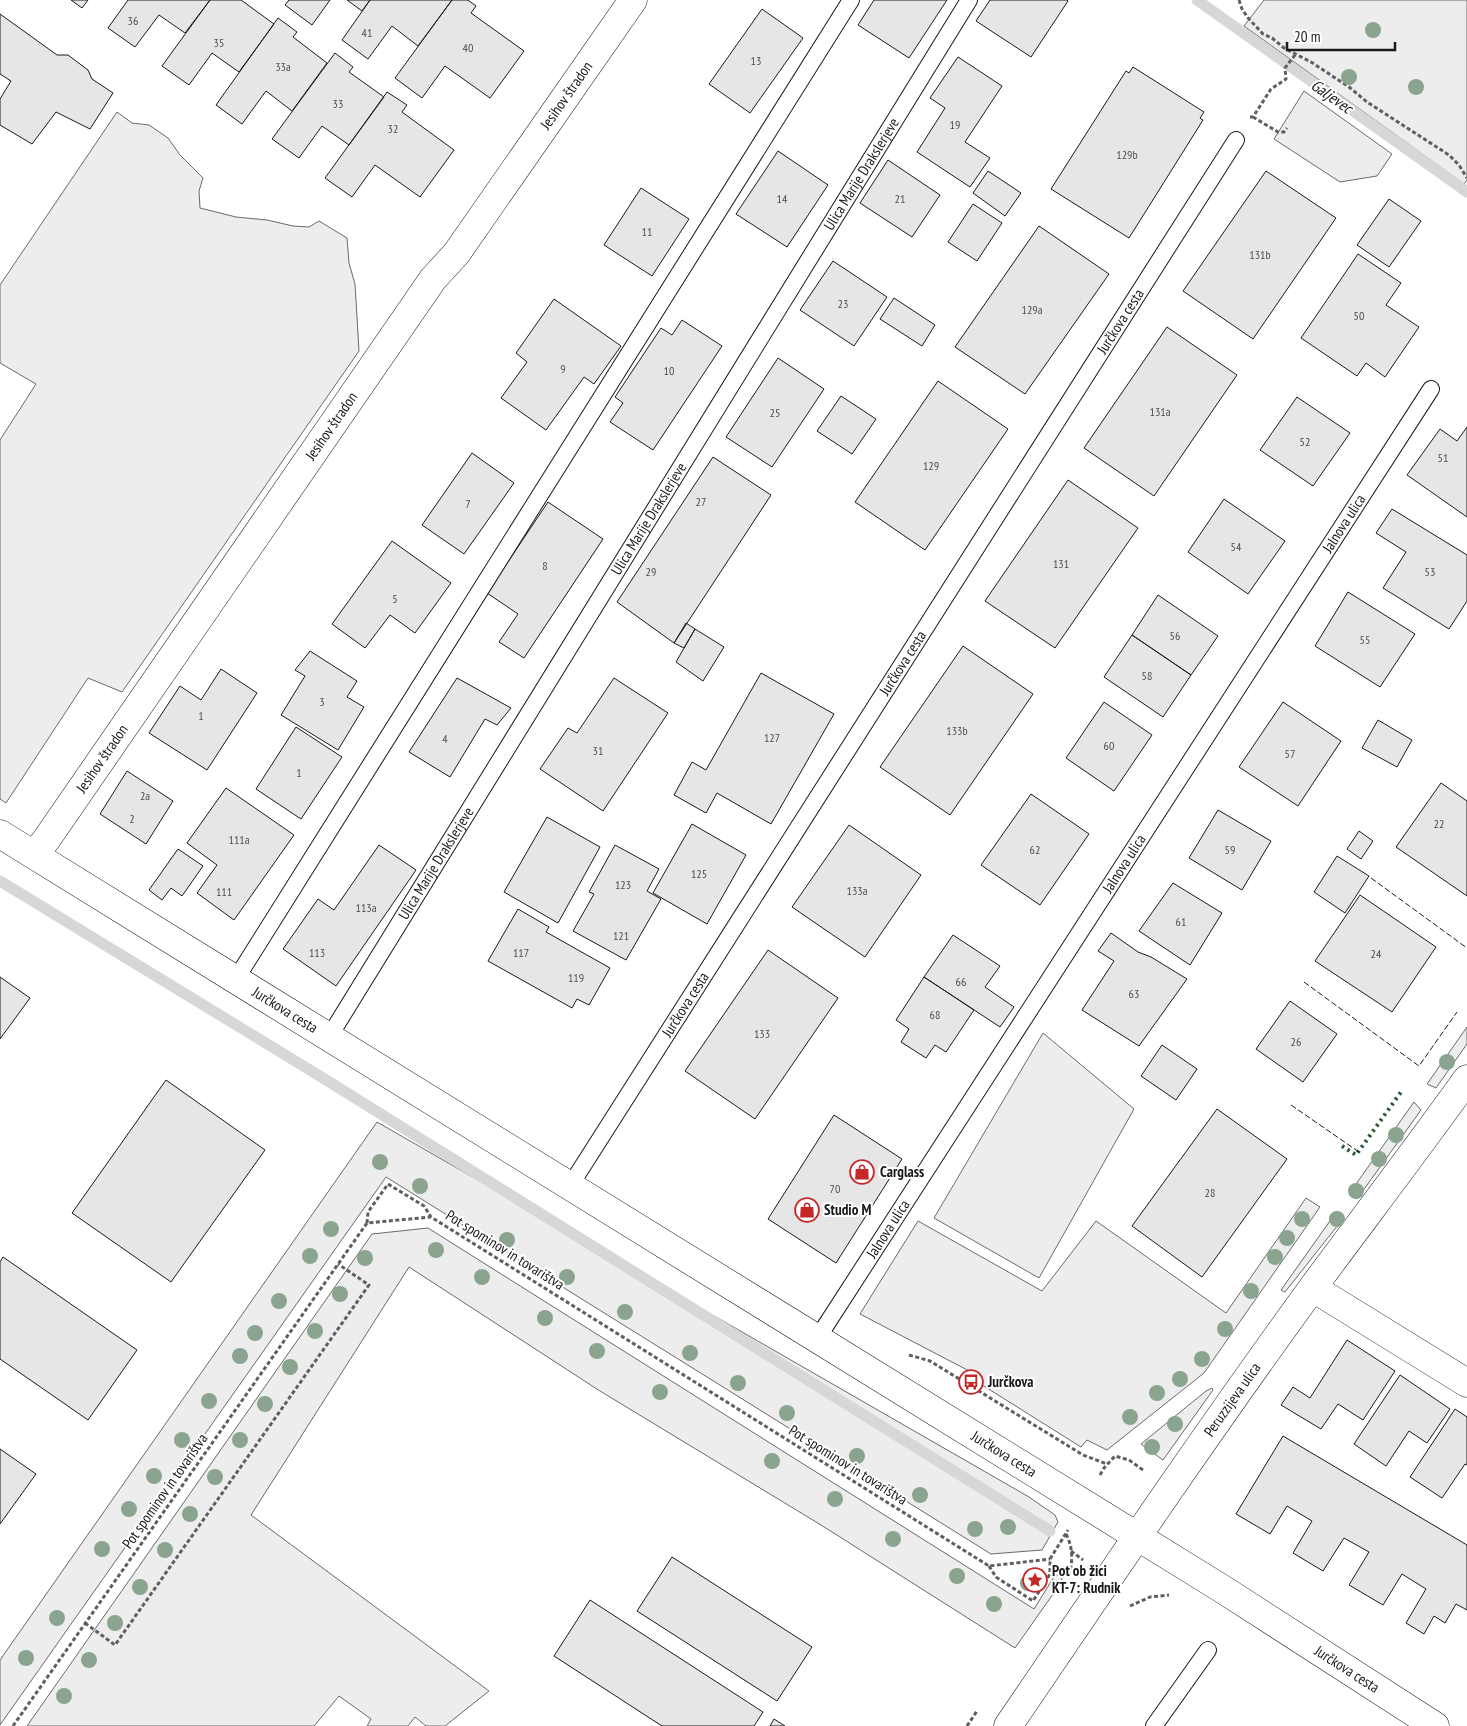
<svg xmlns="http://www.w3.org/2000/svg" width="1467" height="1726" font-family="'PT Sans Narrow',sans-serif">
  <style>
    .built { fill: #ededed; stroke: #6a6a6a }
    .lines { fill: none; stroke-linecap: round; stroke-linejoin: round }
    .stream { stroke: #d7d7d7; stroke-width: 11 }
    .building { fill: #e6e6e6; stroke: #1a1a1a }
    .service-casing { stroke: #1a1a1a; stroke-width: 18 }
    .minor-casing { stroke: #1a1a1a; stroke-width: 29 }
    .secondary-casing { stroke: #1a1a1a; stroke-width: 29 }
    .path { stroke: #5f5f5f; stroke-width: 3; stroke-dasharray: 4 2.5; stroke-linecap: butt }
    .service { stroke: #fff; stroke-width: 16 }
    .minor { stroke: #fff; stroke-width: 28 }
    .secondary { stroke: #fff; stroke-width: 28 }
    .hedge { stroke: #2b5a34; stroke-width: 4; stroke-dasharray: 2.5 4; stroke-linecap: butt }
    .fence { stroke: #1a1a1a; stroke-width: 1; stroke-dasharray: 6 2.5; stroke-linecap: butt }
    .tree { fill: #8aa48f }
    .labels { text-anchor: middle; stroke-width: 4; stroke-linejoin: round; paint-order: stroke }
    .number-label { font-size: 12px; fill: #4d4d4d }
    .street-label { font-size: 15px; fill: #1a1a1a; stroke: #fff }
    .poi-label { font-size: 15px; font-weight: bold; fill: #1a1a1a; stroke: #fff; text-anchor: start }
    .water-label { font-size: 16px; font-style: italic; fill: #1a1a1a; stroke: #fff }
  </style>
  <rect width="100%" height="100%" fill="#fff"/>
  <path class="built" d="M1264,0h203v180l-3,4 -220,-158z
    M1304,91l88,63 -15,22 -37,6 -66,-43z
    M117,112l15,11 17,2 19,13 12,17 23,23 -4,13 1,17 36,9 31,3 26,6 16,1 10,-6 28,17 2,25 6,21 4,67 -237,341 -34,-14 -82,125 -6,-4v-359l36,-56 -36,-21v-78z
    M1467,1027v17l-31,44 -9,-4z
    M1043,1033l91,76 -95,169 -105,-60z
    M1414,1102l7,8 -64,89 -8,-5z
    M377,1122l652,375 26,18 3,7 -16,28 -51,4 -605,-377 -386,548v-65z
    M1306,1198l14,9 -116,166 -97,77 -20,-10 -6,7 -110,-69 2,-5 -113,-59 58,-93 124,70 54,-70 130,92z
    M1337,1211l5,9 -57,72 -4,-2z
    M428,1228l606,381 21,-34 8,1 -5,11 -43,61 -194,-123 -221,-134 -191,-124 -158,248 238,176 -44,35h-19l-11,-9 -7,9h-41l4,-7 -32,-23 -25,30h-287l345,-492z
    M1212,1388l1,2 -50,70 -22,-16 65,-53z"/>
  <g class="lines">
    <path class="stream" d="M1197,0l270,192
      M0,881l323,197 727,453"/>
  </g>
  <path class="building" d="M71,0h17l-6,8z
    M128,0h82l-25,33 -26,-18 -24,32 -27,-19z
    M210,0h31l33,24 -35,48 -27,-19 -23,32 -27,-19z
    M289,0h41l-18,25 -27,-20z
    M347,0h23l-8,11z
    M370,0h82l-34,46 -26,-20 -24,33 -26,-19z
    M452,0h16l8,6 -5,7 53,38 -34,47 -45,-32 -23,32 -27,-20z
    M874,0h73l-38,58 -51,-33z
    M990,0h77l1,1 -37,56 -55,-36z
    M762,9l41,29 -53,75 -41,-29z
    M0,14l57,41h11l20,15 4,9 21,14 -23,36 -34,-17 -24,32 -32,-19v-26l11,-18 -11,-7z
    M278,18l19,14 -4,5 34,26 -35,48 -26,-20 -24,33 -26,-19z
    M335,53l18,14 -4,5 35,25 -35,48 -27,-19 -23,32 -27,-19z
    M958,57l44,29 -37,56 25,16 -20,29 -53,-35 28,-44 -15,-10z
    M1133,67l71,45 -4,6 3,2 -74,118 -78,-49 75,-118 3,2z
    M387,92l20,13 -5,7 52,38 -34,47 -45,-32 -23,32 -27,-19z
    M778,151l50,34 -41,62 -51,-33z
    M888,160l52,35 -28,42 -52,-34z
    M988,171l33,22 -16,23 -32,-23z
    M1266,171l70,47 -83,121 -70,-48z
    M641,188l48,31 -37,57 -48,-31z
    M1389,199l32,22 -32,46 -32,-22z
    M973,204l29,19 -25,38 -29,-19z
    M1039,226l70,48 -84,120 -70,-47z
    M1358,254l43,29 -15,22 33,22 -34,50 -19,-14 -9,13 -56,-38z
    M833,261l54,36 -33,49 -54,-36z
    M894,298l41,27 -13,21 -42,-27z
    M554,299l67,47 -27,38 -10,-7 -38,53 -45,-32 26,-36 -11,-9z
    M682,320l40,26 -69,104 -43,-28 13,-19 -8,-6 46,-69 11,7z
    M1167,327l70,48 -83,121 -70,-48z
    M778,358l46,31 -52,78 -46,-30z
    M938,381l70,48 -83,121 -70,-48z
    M841,396l35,23 -24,35 -35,-23z
    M1297,397l53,36 -37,53 -53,-36z
    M1467,427v90l-60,-42 33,-46 17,12z
    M472,453l42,30 -50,71 -42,-29z
    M713,457l58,38 -97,148 -57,-41z
    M1068,480l70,48 -83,120 -70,-47z
    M1224,499l61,42 -37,53 -60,-42z
    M548,502l55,37 -79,119 -25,-16 19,-28 -31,-21z
    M1392,509l75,46v46l-18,28 -66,-41 23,-36 -30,-19z
    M392,541l59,42 -36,50 -25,-18 -25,33 -33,-24z
    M1348,592l67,42 -35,53 -65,-41z
    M1158,595l60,41 -27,39 -59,-40z
    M686,623l9,6 -11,19 -10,-5z
    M695,629l29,18 -21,34 -27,-19z
    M1132,635l59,40 -28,42 -59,-40z
    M963,646l70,48 -83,121 -70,-48z
    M310,651l47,30 -10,16 17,10 -26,43 -57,-35 24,-39 -10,-6z
    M221,669l36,24 -50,77 -58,-37 31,-47 21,14z
    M761,673l73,41 -63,110 -54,-31 -11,20 -32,-18 18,-33 14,8z
    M457,678l54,30 -14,17 -12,-6 -35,58 -41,-25z
    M614,678l54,35 -65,98 -63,-42 28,-41 9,5z
    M1104,702l48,33 -38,56 -48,-33z
    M1283,702l58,39 -43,65 -59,-39z
    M1378,720l34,20 -15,27 -35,-19z
    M296,727l46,30 -41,62 -45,-30z
    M127,771l46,30 -27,43 -46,-30z
    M1441,783l26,18v95l-71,-49z
    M226,788l68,47 -60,85 -37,-27 20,-28 -30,-22z
    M1031,794l58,40 -49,71 -59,-40z
    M1218,810l53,31 -29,49 -53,-32z
    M547,817l53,30 -42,76 -54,-31z
    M692,824l54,31 -39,69 -54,-31z
    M849,825l72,50 -56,82 -73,-50z
    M1359,831l14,10 -12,18 -14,-10z
    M379,845l37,25 -80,116 -53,-37 35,-50 16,11z
    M615,845l44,24 -12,22 14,8 -35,61 -53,-29 21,-37 -5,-2z
    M178,849l25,17 -21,30 -11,-8 -9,12 -13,-10z
    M1337,856l32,20 -24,37 -31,-21z
    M1173,883l49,30 -32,52 -51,-34z
    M1360,895l76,52 -44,65 -77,-51z
    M518,909l31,18 -3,5 64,36 -21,37 -12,-6 -5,9 -84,-47z
    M1111,933l27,19 13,5 36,22 -48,67 -57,-36 32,-49 -16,-10z
    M953,935l47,31 -15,21 29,20 -14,20 -76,-50z
    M768,950l70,48 -83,121 -70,-48z
    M0,977l30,21 -30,41z
    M924,977l50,33 -28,42 -11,-7 -9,13 -25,-16 8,-13 -13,-9z
    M1290,1001l47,33 -34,48 -47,-33z
    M1162,1045l35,24 -21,31 -35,-24z
    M166,1080l99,70 -94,132 -99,-69z
    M1217,1109l70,50 -85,118 -70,-51z
    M834,1115l68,44 -66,104 -68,-44z
    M3,1257l134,93 -49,70 -88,-61v-97z
    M1347,1340l48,31 -32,49 -25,-16 -17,25 -40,-24 12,-18 17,11z
    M1400,1375l50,34 -23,34 -18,-12 -23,35 -32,-22z
    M1455,1409l12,8v48l-2,-1 -23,34 -32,-21z
    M1283,1436l184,109v65l-11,-6 -11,19 -11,-7 -10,18 -18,-11 20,-34 -24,-15 -19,31 -34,-20 20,-33 -25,-14 -21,33 -30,-18 19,-32 -25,-15 -17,28 -34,-20z
    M0,1449l36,25 -36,50z
    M672,1557l140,90 -35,54 -140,-90z
    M590,1600l173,112 -9,14h-92l-108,-70z
    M774,1719l11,7h-15z"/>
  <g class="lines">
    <g class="service-casing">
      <g id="service">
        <path d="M236,979l615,-979"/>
        <path id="s1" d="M329,1037l640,-1037"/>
        <path id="s2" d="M570,1186l666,-1046"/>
        <path id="s3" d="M817,1339l614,-950"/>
        <path d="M1154,1726l54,-76"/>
      </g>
    </g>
    <g class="minor-casing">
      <g id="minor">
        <path id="s4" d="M34,855l12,-15 387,-561 23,-25 177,-254"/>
        <path d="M1313,1288l154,95"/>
      </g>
    </g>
    <g class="secondary-casing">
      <g id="secondary">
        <path id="s5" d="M0,834l1224,756 211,136"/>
        <path id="s6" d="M1008,1726c100,-147 200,-295 305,-439 51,-69 104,-138 154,-208"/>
      </g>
    </g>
    <path class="path" d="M1239,0l3,9 6,9 15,16 9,4 12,10 27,14 38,25 18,15 82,53 10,10 8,13
      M1250,117h3l18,-28 15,-10 -1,-11 10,-13
      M1253,117l25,15h6l3,-4
      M367,1223l1,-11 20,-28 36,22 7,11
      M909,1355l21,6 153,94 24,9
      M1100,1475l4,-7 11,-12 14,4 14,10
      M1066,1534c7,13 7,28 3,42
      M1071,1551l12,9
      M1050,1559l18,-29
      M989,1566l7,11 37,24 17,-27v-15
      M1130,1606l20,-9 19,-2
      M85,1623l30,22 254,-360 -31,-21
      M13,1726l354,-503 64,-6 558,349 61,-7
      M967,1726l10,-15"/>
    <use href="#service" class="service"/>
    <use href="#minor" class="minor"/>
    <use href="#secondary" class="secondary"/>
    <path class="hedge" d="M1342,1146l14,9 45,-63"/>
    <path class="fence" d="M1371,878l96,70
      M1304,982l115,84 38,-54
      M1291,1105l68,47"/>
  </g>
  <g class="tree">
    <circle cx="1373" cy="30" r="8"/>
    <circle cx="1349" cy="77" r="8"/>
    <circle cx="1416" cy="87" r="8"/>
    <circle cx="1447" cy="1062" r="8"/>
    <circle cx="1396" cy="1135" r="8"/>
    <circle cx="1379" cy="1159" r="8"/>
    <circle cx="380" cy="1162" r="8"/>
    <circle cx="420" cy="1186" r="8"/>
    <circle cx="1356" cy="1191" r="8"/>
    <circle cx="1302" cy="1219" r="8"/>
    <circle cx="1337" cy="1219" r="8"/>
    <circle cx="331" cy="1229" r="8"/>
    <circle cx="1287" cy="1238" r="8"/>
    <circle cx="507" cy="1240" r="8"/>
    <circle cx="436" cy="1250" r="8"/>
    <circle cx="310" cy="1256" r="8"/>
    <circle cx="1275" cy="1257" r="8"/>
    <circle cx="365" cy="1258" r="8"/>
    <circle cx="482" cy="1277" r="8"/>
    <circle cx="567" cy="1277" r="8"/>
    <circle cx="1251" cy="1291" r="8"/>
    <circle cx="340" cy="1294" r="8"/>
    <circle cx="279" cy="1301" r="8"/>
    <circle cx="625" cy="1312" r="8"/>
    <circle cx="545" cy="1318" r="8"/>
    <circle cx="1225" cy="1329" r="8"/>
    <circle cx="315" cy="1331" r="8"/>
    <circle cx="255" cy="1333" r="8"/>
    <circle cx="597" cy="1351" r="8"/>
    <circle cx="690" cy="1353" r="8"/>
    <circle cx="240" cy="1356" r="8"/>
    <circle cx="1202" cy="1359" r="8"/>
    <circle cx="290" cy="1367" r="8"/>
    <circle cx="1180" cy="1379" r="8"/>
    <circle cx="738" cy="1383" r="8"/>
    <circle cx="660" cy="1392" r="8"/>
    <circle cx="1157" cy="1393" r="8"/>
    <circle cx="209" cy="1401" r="8"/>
    <circle cx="265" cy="1404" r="8"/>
    <circle cx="787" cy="1413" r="8"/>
    <circle cx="1130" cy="1417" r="8"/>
    <circle cx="1175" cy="1424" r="8"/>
    <circle cx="182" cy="1440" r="8"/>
    <circle cx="240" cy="1440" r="8"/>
    <circle cx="1152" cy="1447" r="8"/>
    <circle cx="857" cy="1456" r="8"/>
    <circle cx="772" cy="1461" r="8"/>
    <circle cx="154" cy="1476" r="8"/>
    <circle cx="215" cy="1477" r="8"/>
    <circle cx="920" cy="1495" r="8"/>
    <circle cx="835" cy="1499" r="8"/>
    <circle cx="129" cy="1509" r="8"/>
    <circle cx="190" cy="1514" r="8"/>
    <circle cx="1008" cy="1527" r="8"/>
    <circle cx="975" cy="1529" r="8"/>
    <circle cx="893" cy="1539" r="8"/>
    <circle cx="102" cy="1549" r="8"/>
    <circle cx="165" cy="1550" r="8"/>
    <circle cx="957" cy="1576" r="8"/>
    <circle cx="1028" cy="1583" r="8"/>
    <circle cx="140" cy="1587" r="8"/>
    <circle cx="994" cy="1604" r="8"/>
    <circle cx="57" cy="1618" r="8"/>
    <circle cx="115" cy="1623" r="8"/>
    <circle cx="26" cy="1658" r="8"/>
    <circle cx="89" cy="1660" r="8"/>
    <circle cx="64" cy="1696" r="8"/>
  </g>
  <defs>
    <g id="shop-ring" transform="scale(1.25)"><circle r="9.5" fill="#fff" stroke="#c62828" stroke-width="1.5"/><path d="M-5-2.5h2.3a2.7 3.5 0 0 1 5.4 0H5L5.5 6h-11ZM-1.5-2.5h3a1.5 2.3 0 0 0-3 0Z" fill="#c62828"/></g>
    <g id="bus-ring" transform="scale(1.25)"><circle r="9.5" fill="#fff" stroke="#c62828" stroke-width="1.5"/><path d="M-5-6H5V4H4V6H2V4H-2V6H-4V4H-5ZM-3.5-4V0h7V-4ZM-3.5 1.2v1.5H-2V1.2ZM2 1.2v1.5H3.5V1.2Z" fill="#c62828"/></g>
    <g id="sight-ring" transform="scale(1.25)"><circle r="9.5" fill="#fff" stroke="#c62828" stroke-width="1.5"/><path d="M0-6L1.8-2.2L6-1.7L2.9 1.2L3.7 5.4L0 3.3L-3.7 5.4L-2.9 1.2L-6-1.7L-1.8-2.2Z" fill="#c62828"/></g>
  </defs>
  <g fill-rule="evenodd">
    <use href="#shop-ring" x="862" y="1172"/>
    <use href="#shop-ring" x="807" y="1210"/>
    <use href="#bus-ring" x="971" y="1382"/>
    <use href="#sight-ring" x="1035" y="1580"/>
  </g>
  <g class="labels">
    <g class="number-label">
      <text x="133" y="25">36</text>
      <text x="367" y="37">41</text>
      <text x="219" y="47">35</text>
      <text x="468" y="52">40</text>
      <text x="756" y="65">13</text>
      <text x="283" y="71">33a</text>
      <text x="338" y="108">33</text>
      <text x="955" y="129">19</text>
      <text x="393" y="133">32</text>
      <text x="1127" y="159">129b</text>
      <text x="782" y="203">14</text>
      <text x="900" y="203">21</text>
      <text x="647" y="236">11</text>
      <text x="1260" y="259">131b</text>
      <text x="843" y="308">23</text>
      <text x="1032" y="314">129a</text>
      <text x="1359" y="320">50</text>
      <text x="563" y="373">9</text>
      <text x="669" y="375">10</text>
      <text x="1160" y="416">131a</text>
      <text x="775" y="417">25</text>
      <text x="1305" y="446">52</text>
      <text x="1443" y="462">51</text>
      <text x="931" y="470">129</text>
      <text x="701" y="506">27</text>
      <text x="468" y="508">7</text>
      <text x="1236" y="551">54</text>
      <text x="1061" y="568">131</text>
      <text x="545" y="570">8</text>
      <text x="651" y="576">29</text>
      <text x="1430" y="576">53</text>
      <text x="395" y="603">5</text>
      <text x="1175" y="640">56</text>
      <text x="1365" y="644">55</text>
      <text x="1147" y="680">58</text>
      <text x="322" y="706">3</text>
      <text x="201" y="720">1</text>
      <text x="957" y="735">133b</text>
      <text x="772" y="742">127</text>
      <text x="445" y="743">4</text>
      <text x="1109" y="750">60</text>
      <text x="598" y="755">31</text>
      <text x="1290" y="758">57</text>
      <text x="299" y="777">1</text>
      <text x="145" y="800">2a</text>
      <text x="132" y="823">2</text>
      <text x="1439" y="828">22</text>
      <text x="239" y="844">111a</text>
      <text x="1035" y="854">62</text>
      <text x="1230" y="854">59</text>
      <text x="699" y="878">125</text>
      <text x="623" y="889">123</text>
      <text x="857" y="895">133a</text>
      <text x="224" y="896">111</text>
      <text x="366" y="912">113a</text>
      <text x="1181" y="926">61</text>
      <text x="621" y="940">121</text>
      <text x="317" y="957">113</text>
      <text x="521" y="957">117</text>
      <text x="1376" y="958">24</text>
      <text x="576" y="982">119</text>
      <text x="961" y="986">66</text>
      <text x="1134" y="998">63</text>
      <text x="935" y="1019">68</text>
      <text x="762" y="1038">133</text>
      <text x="1296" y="1046">26</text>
      <text x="835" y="1193">70</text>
      <text x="1210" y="1197">28</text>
    </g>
    <g class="street-label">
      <text dy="5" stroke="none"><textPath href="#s4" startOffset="928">Jesihov štradon</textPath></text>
      <text dy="5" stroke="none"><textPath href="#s1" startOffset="1014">Ulica Marije Drakslerjeve</textPath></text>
      <text dy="5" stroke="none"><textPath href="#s2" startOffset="1025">Jurčkova cesta</textPath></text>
      <text dy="5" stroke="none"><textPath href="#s4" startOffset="522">Jesihov štradon</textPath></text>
      <text dy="5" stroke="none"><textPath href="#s1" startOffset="609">Ulica Marije Drakslerjeve</textPath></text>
      <text dy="5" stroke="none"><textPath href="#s3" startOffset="971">Jalnova ulica</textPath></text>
      <text dy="5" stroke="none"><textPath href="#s2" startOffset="620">Jurčkova cesta</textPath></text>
      <text dy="5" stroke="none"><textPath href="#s4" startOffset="118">Jesihov štradon</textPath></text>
      <text dy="5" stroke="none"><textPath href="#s1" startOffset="204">Ulica Marije Drakslerjeve</textPath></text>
      <text dy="5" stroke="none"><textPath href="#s3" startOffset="566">Jalnova ulica</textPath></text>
      <text dy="5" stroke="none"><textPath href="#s2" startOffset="215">Jurčkova cesta</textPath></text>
      <text dy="5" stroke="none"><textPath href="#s5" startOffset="335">Jurčkova cesta</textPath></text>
      <text dy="5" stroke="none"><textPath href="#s3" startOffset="131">Jalnova ulica</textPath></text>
      <text transform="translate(505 1250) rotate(32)" y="5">Pot spominov in tovarištva</text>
      <text dy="5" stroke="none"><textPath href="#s6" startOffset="396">Peruzzijeva ulica</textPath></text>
      <text dy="5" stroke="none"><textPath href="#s5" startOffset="1180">Jurčkova cesta</textPath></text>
      <text transform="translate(848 1465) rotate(32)" y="5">Pot spominov in tovarištva</text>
      <text transform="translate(165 1491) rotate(-55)" y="5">Pot spominov in tovarištva</text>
      <text dy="5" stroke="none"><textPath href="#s5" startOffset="1585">Jurčkova cesta</textPath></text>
    </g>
    <g class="poi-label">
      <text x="880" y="1177">Carglass</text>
      <text x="824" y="1215">Studio M</text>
      <text x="988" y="1387">Jurčkova</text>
      <text x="1052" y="1576">Pot ob žici<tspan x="1052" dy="17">KT-7: Rudnik</tspan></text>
    </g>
    <g class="water-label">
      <text transform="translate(1332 96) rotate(35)" y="6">Galjevec</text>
    </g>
  </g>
  <path d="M1287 42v8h108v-8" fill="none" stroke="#1a1a1a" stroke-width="2.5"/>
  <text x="1294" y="42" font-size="15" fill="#1a1a1a" stroke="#ffffff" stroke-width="4" paint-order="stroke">20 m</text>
</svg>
